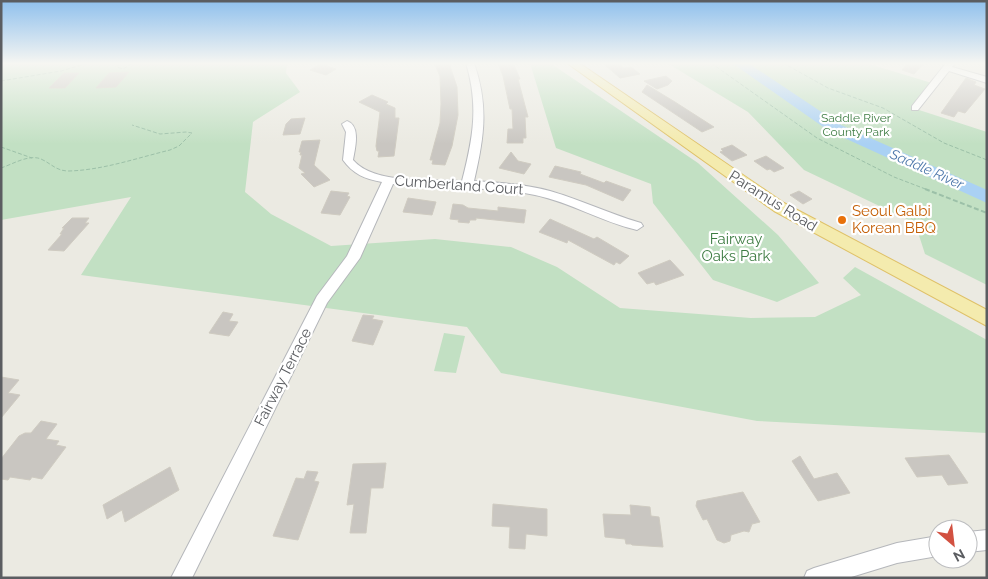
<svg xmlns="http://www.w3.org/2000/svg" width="988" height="579" font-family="Raleway,sans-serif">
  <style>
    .green { fill: #c2e0c3 }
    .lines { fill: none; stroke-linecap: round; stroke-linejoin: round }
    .river { fill: #aad1f4; fill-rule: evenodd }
    .building { fill: #c9c6c1; stroke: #cfcbc1 }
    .minor-casing { stroke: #b5b7bb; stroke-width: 2 }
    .major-casing { stroke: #dfc168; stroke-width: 2 }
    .path-far1 { stroke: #9cc0a8; stroke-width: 1; stroke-dasharray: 4 2; stroke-linecap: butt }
    .path { stroke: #9cc0a8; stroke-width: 2; stroke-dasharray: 5 2.5; stroke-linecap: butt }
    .minor { fill: #fff; fill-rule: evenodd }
    .major { fill: #f4ebae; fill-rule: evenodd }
    .food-dot { fill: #e8710a; stroke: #fff; stroke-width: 2 }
    .labels { text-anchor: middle; stroke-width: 4.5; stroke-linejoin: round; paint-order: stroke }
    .far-park-label { font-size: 12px; fill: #3e7c43; stroke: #fff }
    .far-water-label { font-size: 14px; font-style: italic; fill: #4e78ab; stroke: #fff }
    .street-label { font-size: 15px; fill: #5b5d61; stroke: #fff }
    .food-label { font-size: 15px; fill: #c56008; stroke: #fff; text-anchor: start }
    .park-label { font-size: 15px; fill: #3e7c43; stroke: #fff }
  </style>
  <rect width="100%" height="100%" fill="#ebeae2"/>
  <path class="green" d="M1,63h286l-1,10 14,19 -47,30 -8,70 26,22 60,32 104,-7 76,8 46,20 63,41 131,10 64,-1 46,-22 -18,-17 12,-11 132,73v93l-230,-12 -256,-48 -34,-46 -386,-52 50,-78 -130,23z
    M530,63h20l148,100 80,72 41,48 -42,19 -64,-22 -60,-77 -2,-19 -95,-36z
    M667,63h199l69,21 -19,25 71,23v153l-62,-31 -10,-31 -111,-53 -56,-58z
    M444,333l21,3 -9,37 -22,-2z"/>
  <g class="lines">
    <path class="river" d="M732,63h16l93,62 146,65v13l-158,-72z"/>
  </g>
  <path class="building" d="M434,63h15l8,24 1,28 -6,31 -7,19 -13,-1 1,-4h-3l10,-37 1,-19 -1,-28z
    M498,63h15l7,16h-2l10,38h-3l1,21h-3v5h-16l1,-14h5l-1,-20h-2l-7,-33z
    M603,63h13l8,5 7,-1 9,7 -20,4z
    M908,63h16l-10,11 -12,-4z
    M321,64l15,5 -10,6 -16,-5z
    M129,72l-13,15 -20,1 13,-15z
    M64,73h15l-14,15h-16z
    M666,76l6,5 -4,4 -11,4 -13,-8z
    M966,78l10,4 -2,3 11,4 -20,24 -7,-2 -4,6 -13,-4z
    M647,85l28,17 39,25 -12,5 -60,-40z
    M372,95l16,7 -2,2 9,4v10h4l-5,38 -16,1 1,-6h-2l-1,-5 4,-34 -21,-10z
    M305,118l-5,16 -17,1 3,-11 5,-5z
    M320,140l-6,25 16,15 -16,7 -13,-13 4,-1 -6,-5 3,-13h-2l1,-3h-2l3,-11z
    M732,145l15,10 -15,6 -12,-9 3,-1 -2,-2z
    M511,152l7,9 13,3 -7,10 -25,-6z
    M766,156l18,12 -10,4 -4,-3 -3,1 -13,-9z
    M555,166l26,6 -1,2 24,9 2,-2 25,9 -8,11 -37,-16 -37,-8z
    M331,191l18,2 -2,3 3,1 -10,18 -19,-2z
    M799,191l13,8 -9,5 -13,-9z
    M408,198l28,4 -4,13 -29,-3z
    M453,204l10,1 5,3 30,3v-4l28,3 -2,13 -48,-5v2h-6l-1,3 -11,-1 1,-2 -9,-1z
    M72,218h17l-4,5h4l-25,28 -16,-1 14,-16h-2l4,-6h-2z
    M550,219l44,20 3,-2 32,19 -9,8 -4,-2 -2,3 -46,-25 -1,3 -28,-11z
    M670,260l14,15 -28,10 -2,-3 -7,2 -9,-11z
    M223,312l10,2 -4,7 9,1 -9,14 -20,-3z
    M363,315l11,1 -2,3 11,2 -10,24 -21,-4z
    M1,377l18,3 -11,13 12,2 -19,23z
    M41,421l16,3 -11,15 13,2 -3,4 10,2 -24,32 -10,-2 -2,3 -20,-3 -2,3 -7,-1v-20l18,-23 6,-3h6z
    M949,455l19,28 -20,2 -6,-10 -25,2 -12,-19z
    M800,456l14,23 23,-6 13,20 -32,8 -26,-40z
    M386,463l-3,25h-12l-5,45h-16l4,-29 -7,1 6,-41z
    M170,467l9,23 -54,32 -3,-12 -15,9 -4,-14z
    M307,471l11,1 -4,9 5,1 -21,58 -25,-4 23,-58 8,1z
    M743,492l17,30 -8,2 -3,8 -5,-1 -13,4 -1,6 -6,2 -7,-3 -10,-21 -4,1 -7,-14 1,-5z
    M493,504l54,5v27l-21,-2 -1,15 -16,-1 1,-21 -18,-1z
    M630,505l20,2 1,9 8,1 4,30 -31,-2 -1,-1h-5l-1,-5 -20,-2 -2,-23 28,1z"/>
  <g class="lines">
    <g class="minor-casing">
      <path id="minor" d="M466,63h8c15,43 10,75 0,118 25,2 51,3 76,10 31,9 60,23 91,32l2,3 -6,4c-35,-8 -67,-28 -102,-35 -47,-10 -95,-5 -142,-11l-33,74 -33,45 -135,275h-21l146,-282 30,-40 35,-74c-17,-3 -29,-8 -39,-22l3,-28 -4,-8 5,-3c14,5 8,27 6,39 21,25 79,19 109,21 11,-43 17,-75 4,-118z
        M946,63h9l-3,4 35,10v6l-38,-12 -31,39h-6v-4z
        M987,530v20l-19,2v-20z
        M938,536v20l-41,7 -49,15h-44l3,-7 7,-3 83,-25z"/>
    </g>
    <g class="major-casing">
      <path id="major" d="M567,63h12l205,140 203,107v16l-213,-115z"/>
    </g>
    <path class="path-far1" d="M120,63l-3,4 6,2 10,-6
      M711,63l106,75 77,39 34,13
      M783,63l45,25 55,20 61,35 43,17
      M1,81l60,-10 27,-8
      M1,147l31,11
      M1,168c12,-4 28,-14 40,-9 11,5 15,12 28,12 34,-1 68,-13 101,-21l9,-4 13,-13 -6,-1 -26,2 -28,-9"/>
    <path class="path" d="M925,189l62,24"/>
    <use href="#minor" class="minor"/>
    <use href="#major" class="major"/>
  </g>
  <linearGradient id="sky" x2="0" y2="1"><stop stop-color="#8fc0ed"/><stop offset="0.44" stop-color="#f6f6f2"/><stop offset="1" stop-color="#f6f6f2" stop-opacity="0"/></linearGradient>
  <rect width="988" height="144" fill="url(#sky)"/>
  <circle class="food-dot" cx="842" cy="220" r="5"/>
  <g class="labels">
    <g class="far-park-label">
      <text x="856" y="122">Saddle River<tspan x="856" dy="14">County Park</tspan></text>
    </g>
    <g class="far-water-label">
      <text transform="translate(927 169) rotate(24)" y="5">Saddle River</text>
    </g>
    <g class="street-label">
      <text transform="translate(459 185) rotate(4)" y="5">Cumberland Court</text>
      <text transform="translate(773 201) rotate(32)" y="5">Paramus Road</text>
      <text transform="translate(283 377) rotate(-63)" y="5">Fairway Terrace</text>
    </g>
    <g class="food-label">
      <text x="852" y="216">Seoul Galbi<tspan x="852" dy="17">Korean BBQ</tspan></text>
    </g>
    <g class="park-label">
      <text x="736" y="244">Fairway<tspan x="736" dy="17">Oaks Park</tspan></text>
    </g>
  </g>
  <rect width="988" height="579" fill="none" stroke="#5b5d61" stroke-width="5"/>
  <g transform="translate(953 544) rotate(152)"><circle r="24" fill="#ffffff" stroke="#bdbec0"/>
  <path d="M0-4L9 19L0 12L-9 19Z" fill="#d25141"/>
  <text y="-8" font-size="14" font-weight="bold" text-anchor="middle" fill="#5b5d61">N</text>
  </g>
</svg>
